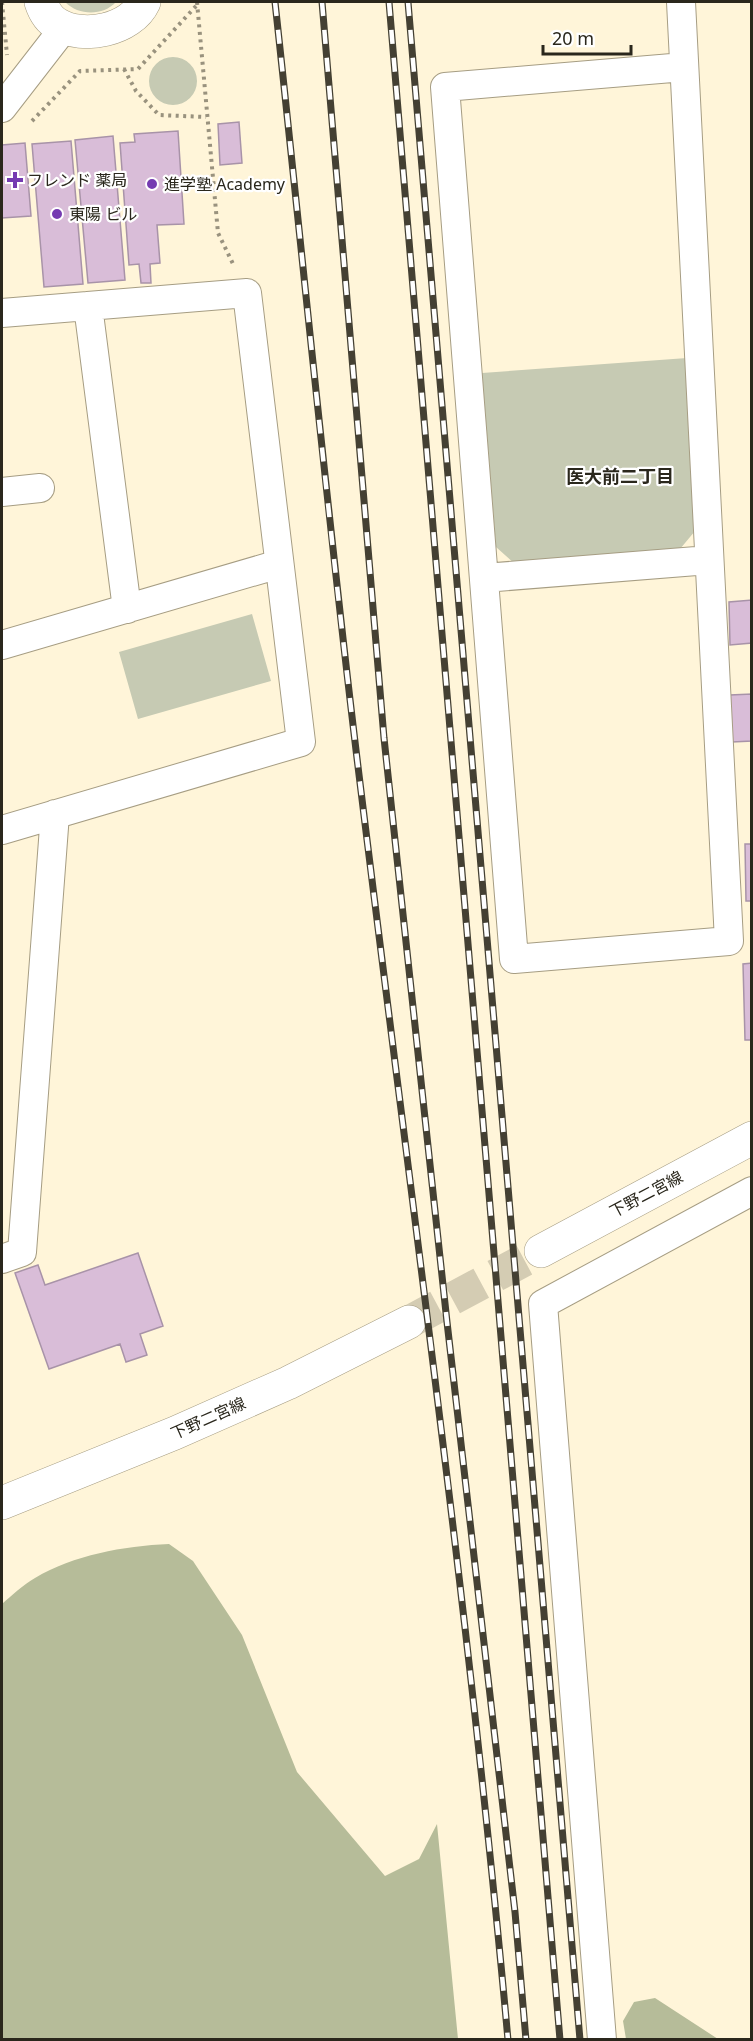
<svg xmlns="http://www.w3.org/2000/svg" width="753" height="2041" font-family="'Noto Sans','Noto Sans JP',sans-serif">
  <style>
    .green { fill: #c6cab3 }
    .forest { fill: #b6bc99 }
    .building { fill: #d9bdd8; stroke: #a893a8; stroke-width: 1.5 }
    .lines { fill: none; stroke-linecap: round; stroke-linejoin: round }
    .secondary-tunnel { stroke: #d4ccb3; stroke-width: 33; stroke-dasharray: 33 16; stroke-linecap: butt }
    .street-casing { stroke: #a69d83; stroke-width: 30 }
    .secondary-casing { stroke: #a69d83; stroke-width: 34 }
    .path { stroke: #99927e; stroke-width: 4; stroke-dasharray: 3 4.5; stroke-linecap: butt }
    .street { stroke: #fff; stroke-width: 28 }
    .secondary { stroke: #fff; stroke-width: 33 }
    .rail-casing { stroke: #444033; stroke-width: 7 }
    .rail { stroke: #fff; stroke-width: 4.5; stroke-dasharray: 14; stroke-linecap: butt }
    .poi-dot { fill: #753bb1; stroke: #fff; stroke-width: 2 }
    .labels { text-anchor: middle; stroke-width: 4.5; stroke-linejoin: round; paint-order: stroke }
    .poi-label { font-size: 16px; fill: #2a271c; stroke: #fff; text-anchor: start }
    .street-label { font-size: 16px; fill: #2a271c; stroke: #fff }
    .neighbourhood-label { font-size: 18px; font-weight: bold; fill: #2a271c; stroke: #fff }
  </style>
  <rect width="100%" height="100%" fill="#fff5d9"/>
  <path class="green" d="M65,2h51c-13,14 -37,14 -51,0z
    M149 81a24 24 0 1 1 48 0a24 24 0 1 1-48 0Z
    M687,358l8,173 -15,18 -165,15 -19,-17 -14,-174z
    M252,614l19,67 -133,38 -19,-67z"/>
  <path class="forest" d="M169,1544l24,17 49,74 55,137 88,104 34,-17 18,-35 21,215h-456v-435c10,-9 21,-19 33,-26 39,-23 88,-32 134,-34z
    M655,1998l63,41h-92l-3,-18 11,-19z"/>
  <path class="building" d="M239,122l3,41 -22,2 -2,-41z
    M178,131l6,93 -27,1 3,38 -10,1 1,19h-10l-2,-19 -10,1 -9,-122 15,-1 -1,-8z
    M113,136l12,144 -37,3 -13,-143z
    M71,141l12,143 -39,3 -12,-143z
    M25,143l6,73 -29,2v-73z
    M752,600v43l-22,2 -1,-43z
    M752,694v47l-20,1 -2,-47z
    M745,844h7v57h-6z
    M752,963v77h-7l-2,-76z
    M138,1253l25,73 -23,8 7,21 -21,7 -6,-18 -71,25 -34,-96 23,-8 7,20z"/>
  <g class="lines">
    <path class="secondary-tunnel" d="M409,1322l132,-71"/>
    <g class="street-casing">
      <path id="street" d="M681,2l48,939 -215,18 -69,-872 239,-20
        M2,108l62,-80
        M88,306l39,303
        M2,313l245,-20 54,449 -299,88
        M2,492l38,-4
        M484,578l225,-18
        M2,645l277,-81
        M2,1259l20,-7 33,-438
        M602,2040l-59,-736 209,-113"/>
    </g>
    <g class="secondary-casing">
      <path id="secondary" d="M41,2c3,9 7,17 16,22 26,16 74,6 87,-22
        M541,1251l211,-113
        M2,1503l173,-70 113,-50 121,-61"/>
    </g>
    <path class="path" d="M2,2l5,53
      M197,2l21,231 16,33
      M124,69l12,22 23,24 47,2
      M32,121l48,-50 58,-2 59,-64"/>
    <use href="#street" class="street"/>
    <use href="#secondary" class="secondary"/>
    <g class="rail-casing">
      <path id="rail" d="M275,2c27,249 51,499 81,748 52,429 113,858 152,1290
        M322,2l62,736 63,584 68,590 11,128
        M389,2l171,2038
        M408,2l172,2038"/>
    </g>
    <use href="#rail" class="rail"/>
  </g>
  <g class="poi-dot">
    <path d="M12 171h6v6h6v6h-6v6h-6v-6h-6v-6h6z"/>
    <circle cx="152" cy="184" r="6"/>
    <circle cx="57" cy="214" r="6"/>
  </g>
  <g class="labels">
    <g class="poi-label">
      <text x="27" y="186">フレンド 薬局</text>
      <text x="164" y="190">進学塾 Academy</text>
      <text x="69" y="220">東陽 ビル</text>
    </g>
    <g class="street-label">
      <text transform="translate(646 1194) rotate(-28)" y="6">下野二宮線</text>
      <text transform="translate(208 1418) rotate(-24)" y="6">下野二宮線</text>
    </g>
    <g class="neighbourhood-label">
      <text x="620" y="483">医大前二丁目</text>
    </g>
  </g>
  <rect width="753" height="2041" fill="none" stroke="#2a271c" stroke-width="6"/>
  <path d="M543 45v9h88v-9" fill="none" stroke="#2a271c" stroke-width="3"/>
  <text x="552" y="45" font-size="18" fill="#2a271c" stroke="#ffffff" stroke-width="4.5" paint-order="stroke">20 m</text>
</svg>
